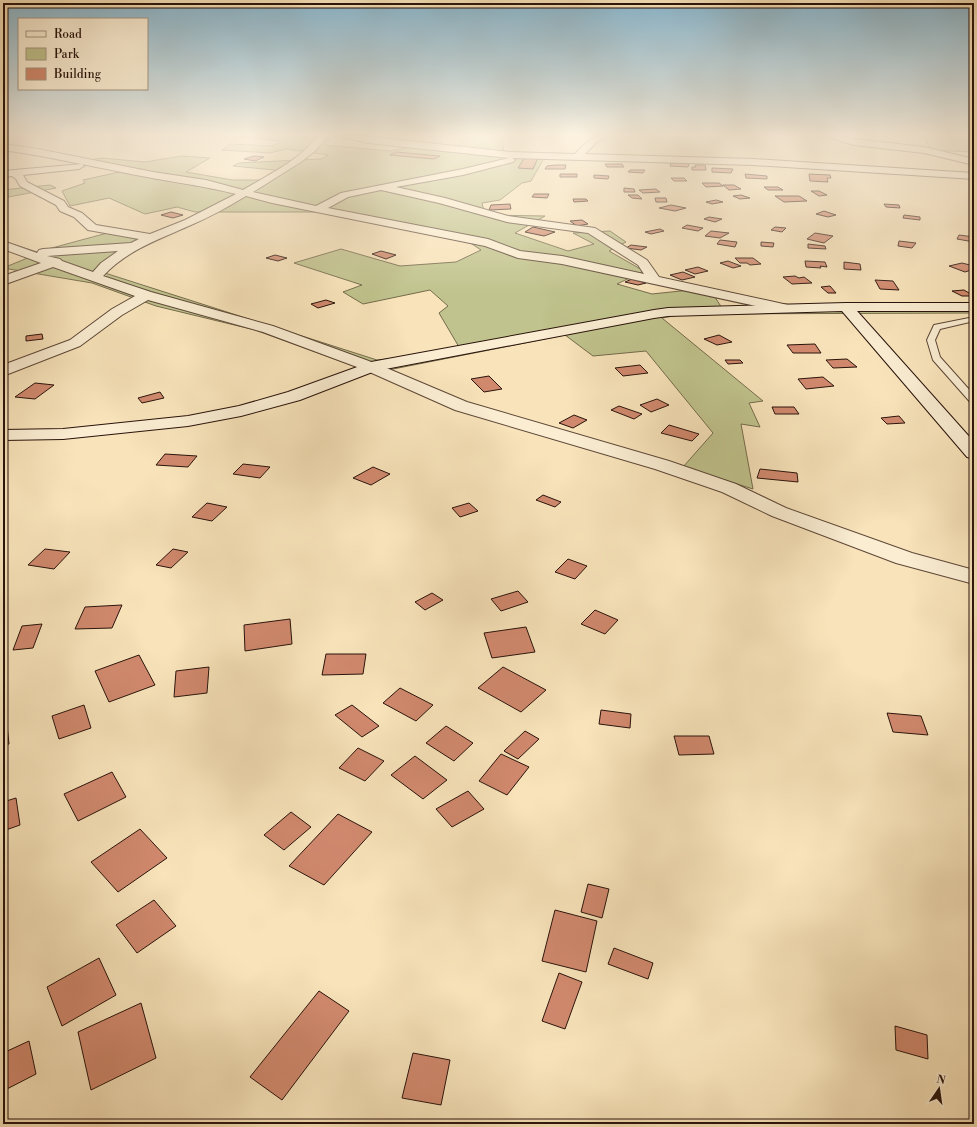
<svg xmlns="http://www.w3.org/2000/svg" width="977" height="1127" font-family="'Libre Bodoni',serif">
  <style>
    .green { fill: #c0c38d; stroke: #746b4c }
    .building { fill: #d1896e; stroke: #29130b }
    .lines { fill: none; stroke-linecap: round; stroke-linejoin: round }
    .lane-casing { stroke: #5d4737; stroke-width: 2 }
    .street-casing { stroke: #5d4737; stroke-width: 2 }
    .secondary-casing { stroke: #29130b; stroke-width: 2 }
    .lane { fill: #faedd2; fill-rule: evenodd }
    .street { fill: #faedd2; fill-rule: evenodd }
    .secondary { fill: #faedd2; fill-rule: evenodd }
  </style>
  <rect width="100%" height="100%" fill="#f8e3ba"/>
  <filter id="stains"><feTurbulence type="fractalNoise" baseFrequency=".005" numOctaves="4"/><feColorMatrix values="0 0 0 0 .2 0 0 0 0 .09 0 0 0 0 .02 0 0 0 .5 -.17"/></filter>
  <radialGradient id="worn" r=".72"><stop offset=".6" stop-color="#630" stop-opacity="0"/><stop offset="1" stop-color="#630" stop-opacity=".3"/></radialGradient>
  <path class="green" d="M247,135h46l37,4 -6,6 66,6 37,-7 31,2 10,-11h33l3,17 43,1 -16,28 -9,2 -22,17 -18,3 3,12 60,1 -30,17 53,18 26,-7 -21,-11 37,-2 16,11 -17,9 35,20 -27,13 35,10 57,-6 13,20 252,-3v8l-289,1 -23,4 101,83 -14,2 11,24 -19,-3 12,65 -70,-22 30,-34 -67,-82 -53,5 -28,-21 -192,38 -118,-43 -99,-24 -64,-23 -89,-15 27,-11 -27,-9v-7l34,11 74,-20 45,8 -32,14 -19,19 272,87 47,-5 35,-8 -20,-34 9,-7 -18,-16 -67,14 -20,-12 19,-7 -68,-22 47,-14 59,17 56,-4 25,-12 -24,-16 -130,-22h-132l-18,-5 -32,7 -36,-16 -39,8 -8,-15 23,-8 -2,-3 50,-11 -44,-9 13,-2 43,4 37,-6 28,2 -24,14 46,8h40l13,-9 -52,-5 6,-3 82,-4 7,-4 -42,-6 -16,4 -48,-3 8,-6 42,2 9,-5 -39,-4z
    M924,135h50v17l-44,-2z
    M50,185l6,3 -53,10v-8z"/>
  <path class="building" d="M396,152l44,4 -6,3 -44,-4z
    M254,156l10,1 -9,4 -11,-2z
    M525,157l13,1 -5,11 -15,-1z
    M671,163h18l-1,4 -18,-1z
    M605,164h17l2,3h-17z
    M556,165h10l-1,4h-20l2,-3z
    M695,165h10l1,5h-14v-3h4z
    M712,168l21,1 -2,4 -19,-1z
    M630,170h15l-2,3 -15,-1z
    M560,174h17v3h-17z
    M745,174l22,2v3l-21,-1z
    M809,174l21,1 1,3h-4l1,4 -18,-1z
    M594,175l15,1 -1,3 -14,-1z
    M671,178h13l3,3h-13z
    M702,183h17l4,3 -17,1z
    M723,185h11l7,4 -12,1z
    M764,187h14l5,3h-15z
    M624,188l10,1 1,3h-11z
    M656,189l4,3 -17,1 -4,-3z
    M811,191h8l8,4 -8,1z
    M534,194h15l-2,4 -15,-1z
    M628,195h10l4,4 -10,-1z
    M741,195l9,3 -10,1 -7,-3z
    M775,196h24l8,5 -23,1z
    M655,198h11l1,4h-11z
    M573,199h13l2,2 -14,1z
    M716,200l7,2 -11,2 -6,-2z
    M510,204l1,5 -22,1 2,-5z
    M884,204l15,1 1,3 -14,-1z
    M671,205l15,3 -11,3 -16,-3z
    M824,211l12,4 -8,2 -12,-3z
    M171,212l12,3 -10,3 -12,-3z
    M904,215l16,2v3l-17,-2z
    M709,217l13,2 -7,3 -11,-3z
    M582,220l6,4 -11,2 -7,-5z
    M687,225l16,3 -5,3 -16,-3z
    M533,227l22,5 -11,4 -19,-4z
    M775,227l11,1 -4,4 -11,-2z
    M660,229l4,2 -13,3 -6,-2z
    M711,231l18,2 -9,5 -15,-2z
    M815,233l18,3 -9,7 -17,-4z
    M959,235l15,2v5l-17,-3z
    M720,240l17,2 -2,5 -18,-3z
    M899,241l17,2 -4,5 -14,-2z
    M761,242l13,1 -1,4 -12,-1z
    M808,244l17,2 1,3 -18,-1z
    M631,245l16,2 -6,3 -15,-2z
    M381,251l15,4 -10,4 -14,-5z
    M275,255l12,3 -9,3 -12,-3z
    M735,258h18l8,6 -11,1 -3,-2h-7z
    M728,261l13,5 -8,2 -13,-5z
    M805,261l20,1 2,5 -7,-1 1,2 -15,-1z
    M844,262l16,2 1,6 -17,-1z
    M962,263l12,3v3l-9,3 -16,-6z
    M698,267l10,4 -13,3 -10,-4z
    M683,272l12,5 -13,3 -12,-5z
    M795,276l4,2 5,-1 8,6 -20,1 -9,-7z
    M632,279l14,4 -8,2 -13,-3z
    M875,280l18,1 6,9 -19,-1z
    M830,286l6,7h-8l-7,-6z
    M964,290l10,6h-12l-10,-5z
    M326,300l9,3 -17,5 -7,-4z
    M42,334l1,5 -17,2v-5z
    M719,335l13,7 -15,3 -13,-6z
    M815,344l6,9h-28l-6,-8z
    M847,359l10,8 -24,1 -7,-8z
    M725,360h15l3,3 -15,1z
    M640,365l8,8 -25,3 -8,-8z
    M489,376l13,13 -18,3 -13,-13z
    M823,377l11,9 -28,3 -8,-10z
    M35,383l19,2 -19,14 -20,-2z
    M160,392l4,6 -22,5 -4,-5z
    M657,399l12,6 -18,7 -11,-7z
    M619,406l23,8 -8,5 -23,-9z
    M772,407h22l5,7h-24z
    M574,415l13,5 -14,8 -14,-5z
    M899,416l6,7 -18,1 -6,-6z
    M669,425l30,9 -7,7 -31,-8z
    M165,454l32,2 -9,11 -32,-2z
    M243,464l27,3 -10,11 -27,-4z
    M373,467l17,7 -19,11 -18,-7z
    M760,469l37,4 1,9 -41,-4z
    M543,495l18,7 -6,5 -19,-7z
    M207,503l20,4 -15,14 -20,-4z
    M469,503l9,8 -18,6 -8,-9z
    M45,549l25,3 -16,17 -26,-4z
    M173,549l15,3 -17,16 -15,-3z
    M568,559l19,7 -12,13 -20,-7z
    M518,591l10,11 -27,9 -10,-12z
    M432,593l11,7 -18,10 -10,-8z
    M122,605l-10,23 -37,1 10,-22z
    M595,610l23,10 -13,14 -24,-10z
    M290,619l2,25 -47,7 -1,-26z
    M42,624l-9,24 -20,2 9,-24z
    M526,627l9,25 -43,6 -8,-25z
    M326,654h40l-3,20 -41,1z
    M139,655l16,30 -46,17 -14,-31z
    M209,667l-2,26 -33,4 2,-26z
    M503,667l43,23 -25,22 -43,-24z
    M400,688l33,17 -17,16 -33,-18z
    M84,705l7,23 -32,11 -7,-23z
    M352,705l27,21 -17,11 -27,-22z
    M601,710l30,4 -1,14 -31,-4z
    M887,713l34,3 7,19 -35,-3z
    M7,725l2,19 -6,2v-20z
    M446,726l27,17 -19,18 -28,-18z
    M525,731l14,8 -21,20 -14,-8z
    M674,736h35l5,18 -35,1z
    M358,748l26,13 -19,20 -26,-13z
    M501,754l28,13 -22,28 -28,-14z
    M415,756l32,24 -24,19 -32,-24z
    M112,772l14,25 -48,24 -14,-27z
    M468,791l16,18 -32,18 -16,-18z
    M16,798l4,27 -17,6v-29z
    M291,812l20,15 -27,23 -20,-15z
    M338,814l34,18 -48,53 -35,-19z
    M140,829l27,29 -49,34 -27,-30z
    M588,884l21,5 -7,29 -21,-6z
    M154,900l22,26 -39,27 -21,-28z
    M555,910l42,11 -11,51 -44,-11z
    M614,948l39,15 -5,16 -40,-15z
    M99,958l17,37 -54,31 -15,-39z
    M559,973l23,9 -17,47 -23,-8z
    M319,991l30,20 -67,89 -32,-23z
    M141,1003l15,55 -65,32 -13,-58z
    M895,1026l32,9 1,24 -32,-9z
    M29,1041l7,33 -33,17v-38z
    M413,1053l37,7 -9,45 -39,-7z"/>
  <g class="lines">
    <g class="lane-casing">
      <path id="lane" d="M974,317v4l-34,8 -5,11 5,17 34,38v9l-3,-1 -38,-43 -6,-20 7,-15z"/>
    </g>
    <g class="street-casing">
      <path id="street" d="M319,135h9l-13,16 -14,11 -48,30 63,14 25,-13 122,-24 46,-11 -141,-15 -27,-6 -4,-2h19l154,17 65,2c12,-12 16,-19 34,-19l-12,7 -12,12 168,5 221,14v6l-221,-14 -241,-7 3,2 -2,2 -50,13 -67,12 49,11 63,18 87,12 52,32 12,17 129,28 2,3 -2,3 -5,1 -221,-48 -44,-6 -33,-12 -213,-43 -26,-7c-18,11 -36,21 -55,29 -31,14 -64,25 -88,51l48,16 122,34 104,38 90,38 202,59 67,23 50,24 126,45 62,17v14l-78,-21 -124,-47 -50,-24 -67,-23 -200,-59 -90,-40 -102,-38 -115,-32 -26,15 -42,31 -77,30v-11l67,-25 42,-31 23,-13 -82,-29 -50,18v-9l38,-13 -38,-14v-8l34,12 2,-3 4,-1 88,-6 8,-4 -51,-9 -14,-13 -14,-6 -4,-6 -36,-19 -4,-7 -4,-3 -9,1v-6l79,-7 2,2 -5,3 -56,6 4,7 37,19 4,6 14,6 14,12 54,9 35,-14 51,-26c-28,-7 -56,-11 -84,-16 -50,-9 -99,-21 -149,-28v-6l35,5 115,23 53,8 37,10c27,-16 57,-30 76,-55zM381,190l58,13 68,19 81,11 50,32 6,9 -82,-18 -42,-5 -32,-12 -160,-31 20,-11zM118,251l-17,12 -8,9 -31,-11 -2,-2 -13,-3z
        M821,135h15l18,4 70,8 50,12v6l-50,-12 -70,-8z"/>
    </g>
    <g class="secondary-casing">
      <path id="secondary" d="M846,303h128v8h-117l117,131v17l-7,-2 -125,-146 -174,5 -14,2 -279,53 -75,29 -59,16 -53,10 -125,13 -60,1v-10l60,-1 125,-13 51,-10 49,-14 83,-30 283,-52 14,-2z"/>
    </g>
    <use href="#lane" class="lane"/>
    <use href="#street" class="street"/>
    <use href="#secondary" class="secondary"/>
  </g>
  <linearGradient id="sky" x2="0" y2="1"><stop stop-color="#8ab8d0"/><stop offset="0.46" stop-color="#fcf2e0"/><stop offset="1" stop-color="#fcf2e0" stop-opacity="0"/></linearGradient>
  <rect width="977" height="293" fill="url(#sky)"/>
  <rect width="977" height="1127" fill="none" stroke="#f8e3ba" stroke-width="16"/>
  <rect x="4" y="4" width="969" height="1119" fill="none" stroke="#29130b" stroke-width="2"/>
  <rect x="8" y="8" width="961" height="1111" fill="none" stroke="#29130b"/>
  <rect x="18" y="18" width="130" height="72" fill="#faedd2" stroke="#a69682"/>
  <rect x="26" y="31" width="20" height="6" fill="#faedd2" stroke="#a69682"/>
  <text x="54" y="38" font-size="12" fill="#29130b">Road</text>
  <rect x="26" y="48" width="20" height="12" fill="#c0c38d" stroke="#a69682"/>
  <text x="54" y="58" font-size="12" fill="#29130b">Park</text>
  <rect x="26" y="68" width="20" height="12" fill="#d1896e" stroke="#a69682"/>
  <text x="54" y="78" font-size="12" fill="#29130b">Building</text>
  <g transform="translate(939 1089) rotate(13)" stroke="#faedd2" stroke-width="3" paint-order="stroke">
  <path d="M0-3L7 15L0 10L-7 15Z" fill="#29130b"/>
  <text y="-6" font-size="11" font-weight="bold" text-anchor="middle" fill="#29130b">N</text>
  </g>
  <rect width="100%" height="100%" filter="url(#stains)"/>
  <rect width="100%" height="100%" fill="url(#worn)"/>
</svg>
